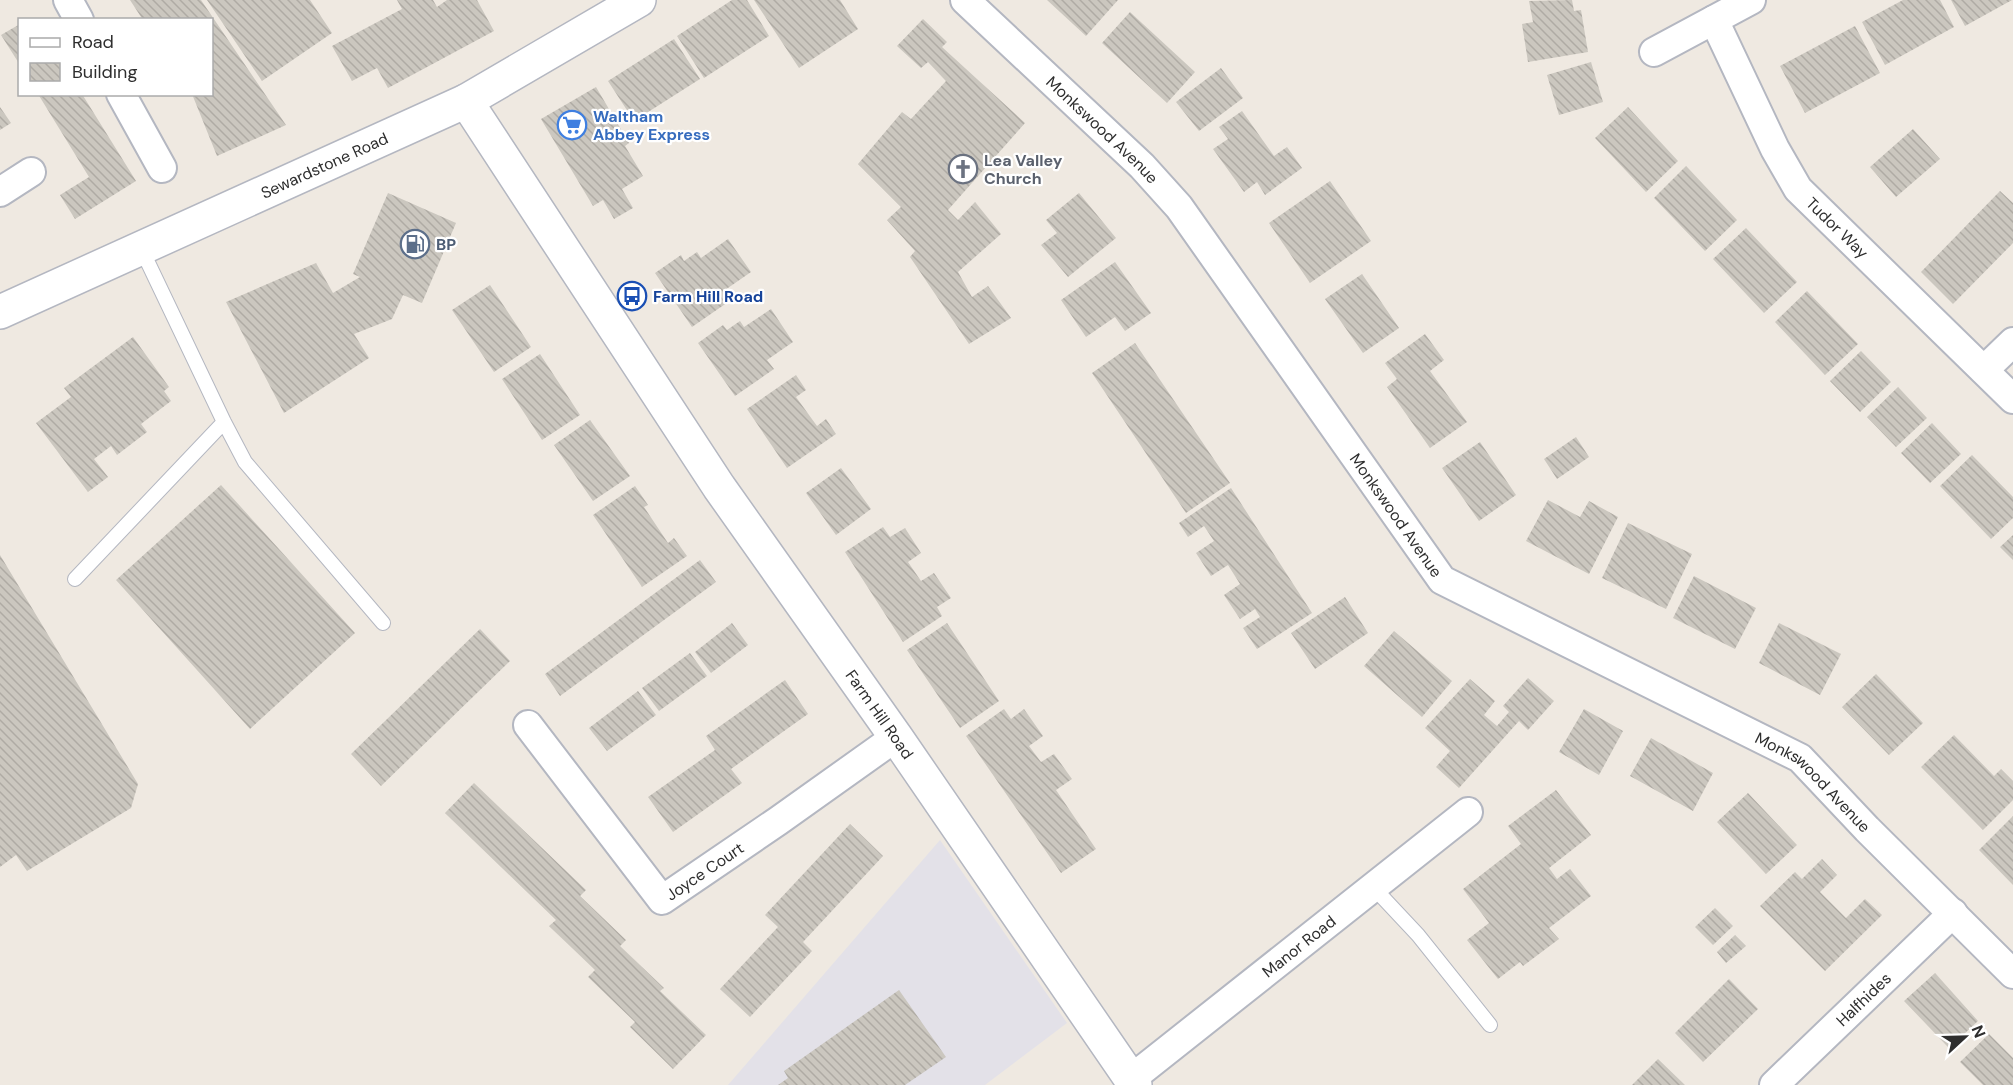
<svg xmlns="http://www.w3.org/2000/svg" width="2013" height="1085" font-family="'DM Sans',sans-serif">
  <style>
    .industrial { fill: #e3e1e8 }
    .building { fill: url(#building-back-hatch) }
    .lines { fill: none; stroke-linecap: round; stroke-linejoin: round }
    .lane-casing { stroke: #b4b7c1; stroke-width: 16 }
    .street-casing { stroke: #b4b7c1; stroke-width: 32 }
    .secondary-casing { stroke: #b4b7c1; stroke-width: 36 }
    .lane { stroke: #fff; stroke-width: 14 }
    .street { stroke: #fff; stroke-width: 28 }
    .secondary { stroke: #fff; stroke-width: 33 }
    .labels { text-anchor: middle; stroke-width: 4.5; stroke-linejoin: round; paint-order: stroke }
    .shop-label { font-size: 16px; font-weight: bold; fill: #366cbe; stroke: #fff; text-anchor: start }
    .street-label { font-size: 16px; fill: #2e2e2e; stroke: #fff }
    .worship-label { font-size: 16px; font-weight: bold; fill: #5b616d; stroke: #fff; text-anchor: start }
    .service-label { font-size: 16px; font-weight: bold; fill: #4e5e75; stroke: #fff; text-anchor: start }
    .transit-label { font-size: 16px; font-weight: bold; fill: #164399; stroke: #fff; text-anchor: start }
  </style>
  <defs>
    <pattern id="building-back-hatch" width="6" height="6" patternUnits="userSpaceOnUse" patternTransform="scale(1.5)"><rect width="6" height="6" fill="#cbc7bf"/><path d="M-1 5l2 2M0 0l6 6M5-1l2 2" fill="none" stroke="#afaba4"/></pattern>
  </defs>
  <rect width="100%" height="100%" fill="#efe9e1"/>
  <path class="industrial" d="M940,840l127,183 -82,62h-257z"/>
  <path class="building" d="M130,0h71l85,125 -69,31 -25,-62h20v-74h-69z
    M207,0h103l22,33 -70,48z
    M397,0h36l4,7 10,-7h30l17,31 -106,57 -11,-20 -25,13 -20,-35 70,-37z
    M732,0h15l22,36 -65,42 -27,-42z
    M754,0h86l18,29 -59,39z
    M1047,0h71l-32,36z
    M1572,0l2,11 7,-1 7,42 -60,10 -6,-38 11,-2 -4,-21z
    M1903,0h37l14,27 -69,38 -23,-43z
    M1951,0h61l-47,26z
    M1130,12l65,60 -28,31 -65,-60z
    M923,19l24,23 -5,5 83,76 -77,87 10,10 17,-18 26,32 -43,38 14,25 16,-11 23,32 -42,26 -59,-87 5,-6 -28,-31 14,-13 -43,-43 44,-52 9,7 35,-38 -18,-19 -7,6 -24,-22z
    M20,24v41l-19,-30z
    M1855,26l25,47 -75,40 -25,-47z
    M674,39l26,40 -66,42 -26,-40z
    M1591,62l12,40 -44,13 -12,-40z
    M1221,68l22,30 -44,33 -23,-29z
    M596,87l33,56 -4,3 18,30 -21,13 11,19 -19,11 -11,-19 -10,6 -52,-87z
    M38,94h44l54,87 -61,38 -15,-24 29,-18z
    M0,107l11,16 -11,7z
    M1628,107l50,54 -32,31 -51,-54z
    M1242,111l32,45 13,-9 15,21 -37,27 -8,-13 -13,10 -31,-43 15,-10 -9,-12z
    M1913,129l27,30 -44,38 -26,-30z
    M1686,166l51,54 -32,31 -51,-53z
    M1330,181l41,60 -61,42 -41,-60z
    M2000,191l13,12v40l-60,61 -32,-32z
    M388,193l68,30 -34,80 -19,-8 -11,24 -38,15 15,24 -85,55 -58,-111 90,-39 17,30 27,-16 -7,-3z
    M1079,193l37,45 -48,39 -27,-32 16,-12 -11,-13z
    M1746,228l51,54 -33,31 -51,-54z
    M728,239l23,33 -26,18 6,10 -39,27 -37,-54 26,-18 3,6 13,-9 4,6z
    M1115,262l36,51 -26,18 -10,-14 -29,20 -25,-37z
    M1362,274l37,54 -36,25 -38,-54z
    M490,285l41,62 -37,25 -42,-62z
    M1807,291l51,53 -33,31 -50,-53z
    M771,309l22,33 -26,18 7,9 -39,27 -37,-53 25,-18 4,5 13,-9 4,6z
    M1425,334l19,26 -14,11 37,51 -37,26 -43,-61 10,-8 -12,-16z
    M133,337l36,50 -5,4 7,10 -30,23 6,8 -30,23 -6,-9 -17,13 14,18 -20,15 -52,-69 35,-26 -7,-9z
    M1135,343l95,140 -44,30 -94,-140z
    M1861,351l30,31 -31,30 -30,-31z
    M540,354l40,61 -38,25 -40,-61z
    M796,375l10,15 -10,7 21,29 9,-7 10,15 -49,34 -40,-59z
    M1898,387l29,31 -31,29 -29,-30z
    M590,420l40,56 -37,25 -39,-56z
    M1932,423l29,31 -31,29 -29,-30z
    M1576,437l13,20 -32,22 -13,-20z
    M1480,442l36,53 -37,26 -37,-53z
    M1972,455l41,42v21l-22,21 -51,-53z
    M841,468l30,41 -35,26 -30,-42z
    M221,485l134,148 -105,96 -134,-149z
    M635,486l13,19 -4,2 24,36 6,-5 13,18 -45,31 -49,-72z
    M1231,488l81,125 -55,36 -14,-21 17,-11 -5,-8 -15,10 -16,-24 16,-11 -12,-19 -17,11 -15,-23 18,-12 -10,-15 -16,11 -9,-14z
    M1548,500l32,17 9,-16 29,16 -29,57 -63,-33z
    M1628,523l64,31 -26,55 -64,-31z
    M883,527l7,10 15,-9 16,25 -13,9 13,19 13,-8 17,25 -14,9 5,9 -39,26 -58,-90z
    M2013,535v25l-13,-13z
    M0,555l138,229 -7,24 -104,63 -11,-16 -16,12z
    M700,560l16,22 -156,114 -15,-22z
    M1694,576l62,32 -21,41 -62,-31z
    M1345,597l23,36 -53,36 -24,-36z
    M732,623l16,22 -37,28 -16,-21z
    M947,623l52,78 -39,27 -53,-78z
    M1779,623l62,31 -21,41 -61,-32z
    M480,629l30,32 -129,125 -30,-32z
    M1394,631l58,50 -30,36 -58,-51z
    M690,653l17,23 -48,35 -17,-23z
    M1876,674l47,49 -34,32 -47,-48z
    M1528,678l26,23 -26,29 -9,-9 -60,67 -23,-21 14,-16 -25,-23 45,-49 25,22 -11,14 13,11 12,-14 -6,-6z
    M785,680l23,34 -77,55 11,14 -69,49 -25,-35 67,-47 -9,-14z
    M638,691l18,24 -49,36 -18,-23z
    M1004,709l7,10 13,-10 19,27 -14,10 12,16 13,-8 18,25 -16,11 40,59 -35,24 -95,-137z
    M1584,709l39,22 -24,44 -40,-23z
    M1954,735l40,41 7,-7 12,12v19l-30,30 -62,-63z
    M1651,738l62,35 -20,38 -63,-35z
    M474,783l112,107 -6,6 46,44 -6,6 44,42 -4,3 46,44 -33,34 -43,-42 5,-5 -47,-45 7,-7 -46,-44 7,-6 -111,-107z
    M1556,790l35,45 -42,33 8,11 13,-10 21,27 -42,32 10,11 -36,27 -3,-4 -22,17 -31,-39 22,-17 -26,-34 58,-45 -13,-18z
    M1748,793l49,52 -31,29 -49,-52z
    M2013,816v69l-34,-35z
    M850,824l33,32 -80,86 9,9 -62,66 -30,-28 58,-62 -13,-12z
    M1822,859l15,16 -17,17 26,26 19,-19 17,16 -57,56 -65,-65 35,-34 7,7z
    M1715,908l18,18 -20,19 -18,-18z
    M1735,935l11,11 -20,17 -9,-11z
    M1935,973l43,48 -29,27 -45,-47z
    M1729,979l29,30 -55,53 -28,-29z
    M899,990l47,67 -41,28h-127l10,-7 -4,-7z
    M1989,1034l24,24v27h-30l-23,-23z
    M1658,1059l27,26h-53z"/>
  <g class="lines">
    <g class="lane-casing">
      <path id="lane" d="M141,248l83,174 21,40 138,161
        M75,579l149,-157
        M1373,887l45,48 72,90"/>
    </g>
    <g class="street-casing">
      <g id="street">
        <path d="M68,0l11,20"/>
        <path id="s1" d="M965,0l177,166 37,41 263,373 358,178 67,71 146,145"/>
        <path id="s2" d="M1714,20l61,129 23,40 215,210"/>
        <path d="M1654,52l97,-52"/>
        <path d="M121,94l41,74"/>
        <path d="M0,192l31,-20"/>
        <path d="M1984,370l29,-28"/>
        <path id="s3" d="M528,725l134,175 116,-79 118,-84"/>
        <path id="s4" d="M1131,1079l337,-267"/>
        <path id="s5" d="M1774,1085l179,-172"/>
      </g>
    </g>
    <g class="secondary-casing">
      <g id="secondary">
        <path id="s6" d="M466,101l253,386 177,250 239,348"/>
        <path id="s7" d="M0,312l466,-211 173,-101"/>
      </g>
    </g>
    <use href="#lane" class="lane"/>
    <use href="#street" class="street"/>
    <use href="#secondary" class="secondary"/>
  </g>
  <defs>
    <g id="supermarket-ring" transform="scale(1.5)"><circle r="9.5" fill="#fff" stroke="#3f7fe0" stroke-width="1.5"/><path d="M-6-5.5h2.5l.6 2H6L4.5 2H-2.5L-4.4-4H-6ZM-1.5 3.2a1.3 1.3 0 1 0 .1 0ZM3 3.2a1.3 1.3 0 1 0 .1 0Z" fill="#3f7fe0"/></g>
    <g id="church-ring" transform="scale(1.5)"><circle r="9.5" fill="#fff" stroke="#6b7280" stroke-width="1.5"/><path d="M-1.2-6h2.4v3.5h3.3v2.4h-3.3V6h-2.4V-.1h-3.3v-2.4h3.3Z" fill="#6b7280"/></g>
    <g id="fuel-ring" transform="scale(1.5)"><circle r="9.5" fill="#fff" stroke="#5c6f8a" stroke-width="1.5"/><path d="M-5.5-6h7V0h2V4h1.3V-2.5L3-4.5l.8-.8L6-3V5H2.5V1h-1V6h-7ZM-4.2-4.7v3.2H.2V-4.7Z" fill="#5c6f8a"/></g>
    <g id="bus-ring" transform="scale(1.5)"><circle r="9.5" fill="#fff" stroke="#1a4fb4" stroke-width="1.5"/><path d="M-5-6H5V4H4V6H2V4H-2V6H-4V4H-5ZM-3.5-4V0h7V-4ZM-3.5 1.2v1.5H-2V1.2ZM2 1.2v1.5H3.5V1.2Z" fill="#1a4fb4"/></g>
  </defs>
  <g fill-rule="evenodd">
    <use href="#supermarket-ring" x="572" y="125"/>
    <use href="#church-ring" x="963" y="169"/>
    <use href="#fuel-ring" x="415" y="244"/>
    <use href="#bus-ring" x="632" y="296"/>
  </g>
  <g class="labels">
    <g class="shop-label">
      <text x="593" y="122">Waltham<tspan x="593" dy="18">Abbey Express</tspan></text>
    </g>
    <g class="street-label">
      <text dy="6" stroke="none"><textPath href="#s1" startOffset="189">Monkswood Avenue</textPath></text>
      <text dy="6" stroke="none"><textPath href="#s7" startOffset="356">Sewardstone Road</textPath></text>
      <text dy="6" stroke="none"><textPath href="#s2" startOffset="244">Tudor Way</textPath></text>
      <text dy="6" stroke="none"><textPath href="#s1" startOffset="675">Monkswood Avenue</textPath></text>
      <text dy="6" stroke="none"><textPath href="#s6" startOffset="740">Farm Hill Road</textPath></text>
      <text dy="6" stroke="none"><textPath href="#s1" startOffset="1179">Monkswood Avenue</textPath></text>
      <text dy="6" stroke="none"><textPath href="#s3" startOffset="272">Joyce Court</textPath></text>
      <text dy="6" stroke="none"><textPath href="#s4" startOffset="214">Manor Road</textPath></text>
      <text dy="6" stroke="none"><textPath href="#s5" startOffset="124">Halfhides</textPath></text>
    </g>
    <g class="worship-label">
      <text x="984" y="166">Lea Valley<tspan x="984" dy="18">Church</tspan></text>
    </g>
    <g class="service-label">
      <text x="436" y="250">BP</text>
    </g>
    <g class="transit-label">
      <text x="653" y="302">Farm Hill Road</text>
    </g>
  </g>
  <rect x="18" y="18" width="195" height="78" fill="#ffffff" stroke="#ababab" stroke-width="1.5"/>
  <rect x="30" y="38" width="30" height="9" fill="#ffffff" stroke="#ababab" stroke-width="1.5"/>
  <text x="72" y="48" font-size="18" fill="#2e2e2e">Road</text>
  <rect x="30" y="63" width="30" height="18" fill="url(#building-back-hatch)" stroke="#ababab" stroke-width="1.5"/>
  <text x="72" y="78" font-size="18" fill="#2e2e2e">Building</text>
  <g transform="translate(1965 1037) rotate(68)" stroke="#ffffff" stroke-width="4.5" paint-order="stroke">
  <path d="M0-4.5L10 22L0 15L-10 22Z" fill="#2e2e2e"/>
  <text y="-9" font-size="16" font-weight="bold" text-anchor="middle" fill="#2e2e2e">N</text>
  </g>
</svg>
